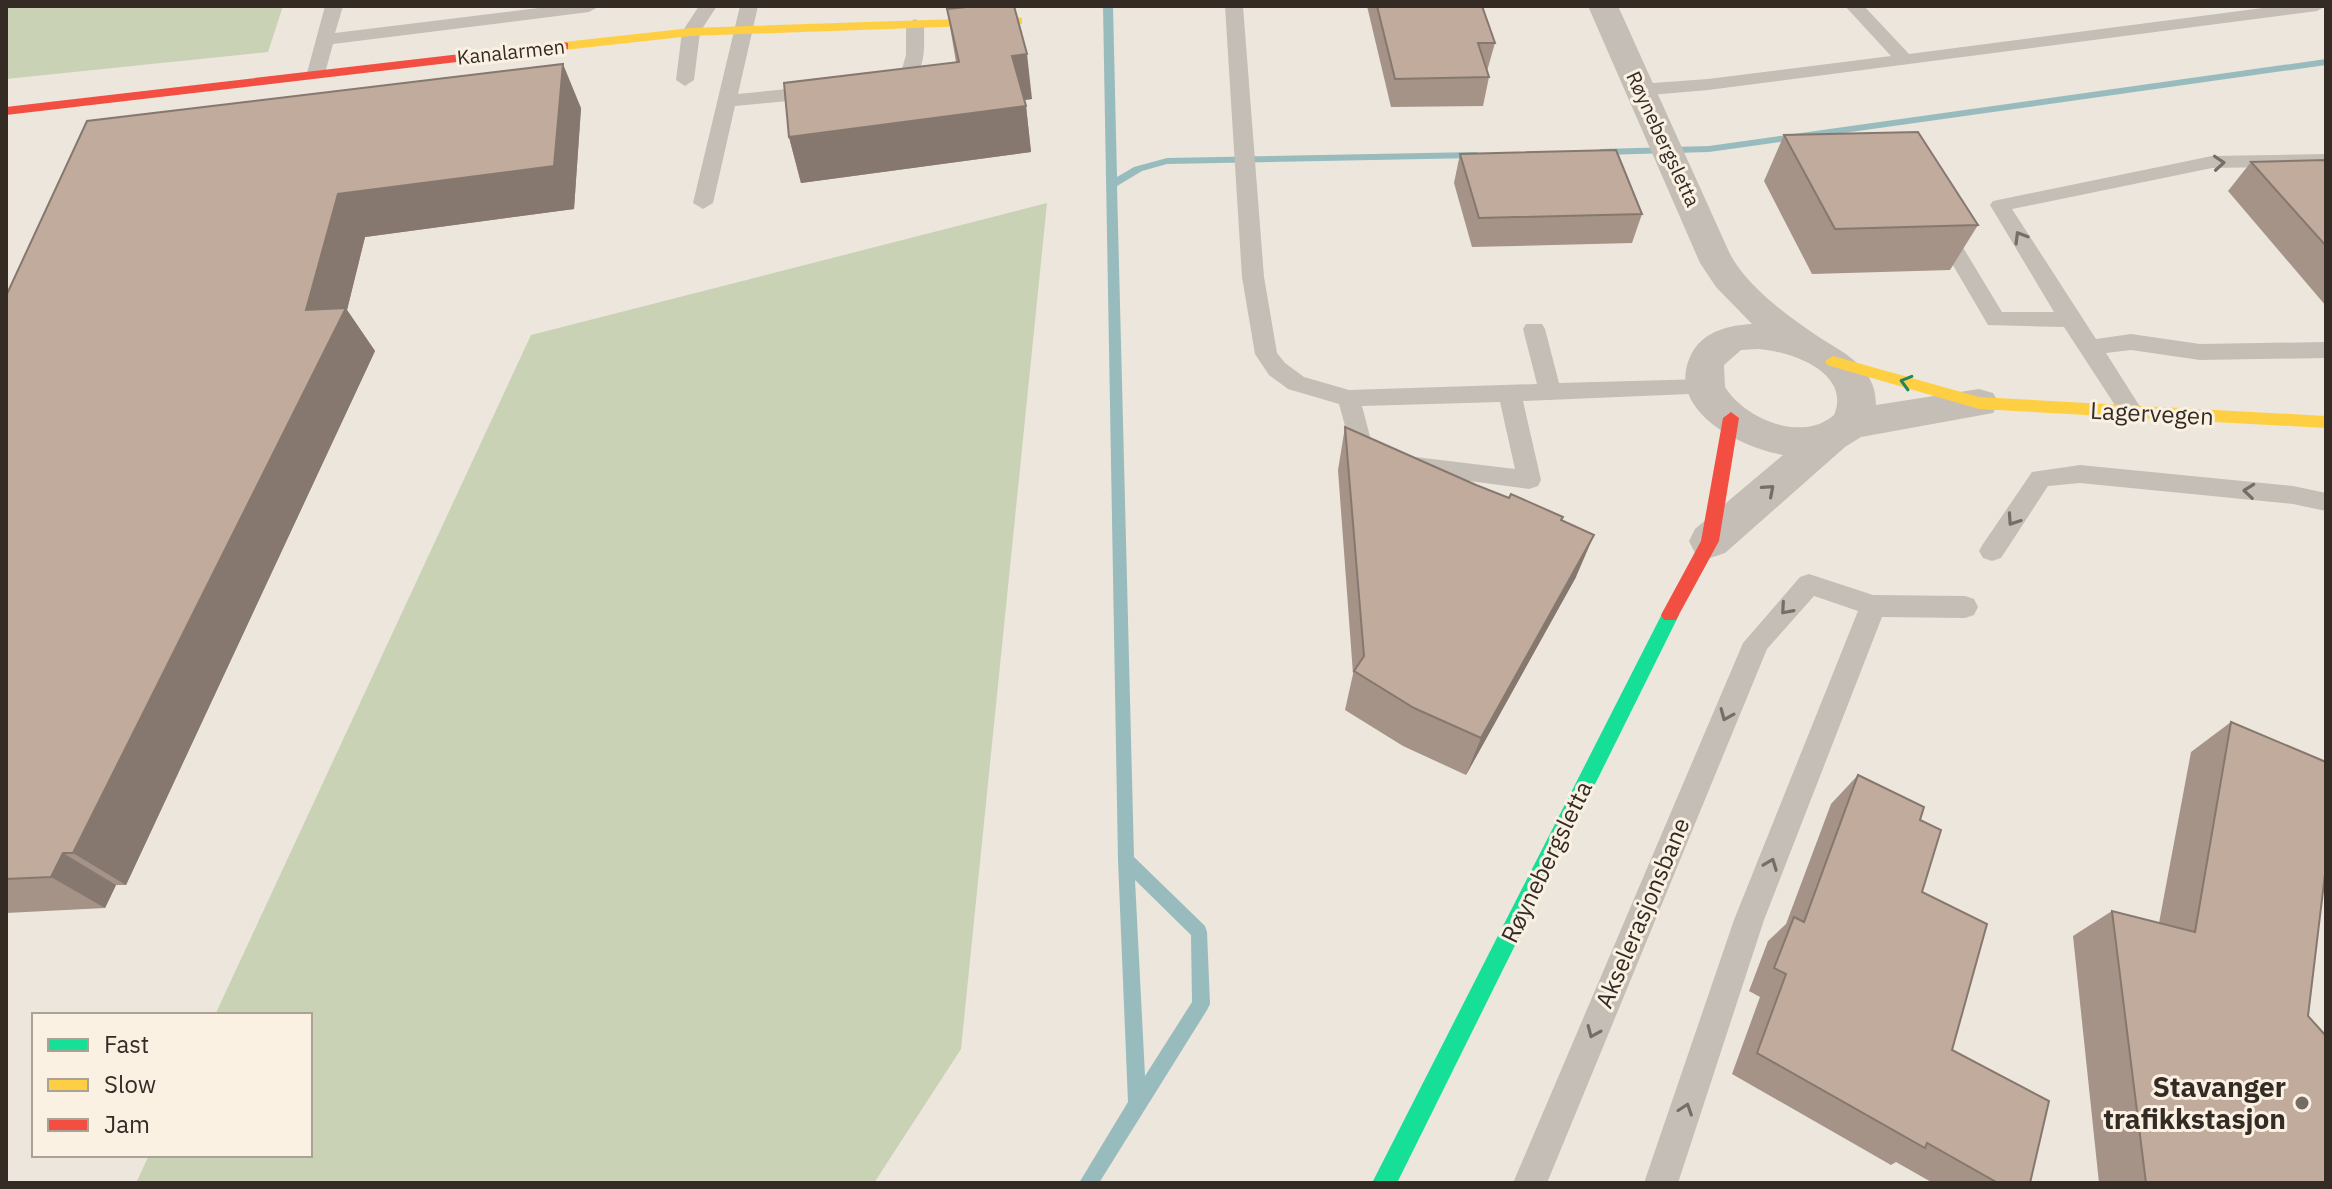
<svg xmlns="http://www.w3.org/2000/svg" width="2332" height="1189" font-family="'IBM Plex Sans',sans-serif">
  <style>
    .green { fill: #cad2b6 }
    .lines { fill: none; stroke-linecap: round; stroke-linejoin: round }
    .stream { fill: #98bbbd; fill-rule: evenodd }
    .lane { fill: #c4beb6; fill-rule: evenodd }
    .street { fill: #c4beb6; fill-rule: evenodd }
    .fast { fill: #16e098; fill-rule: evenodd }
    .slow { fill: #ffcf43; fill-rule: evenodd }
    .jam { fill: #f24e42; fill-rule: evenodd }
    .wall { fill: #a59387 }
    .shaded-wall { fill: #86786e }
    .building { fill: #c0ab9d; stroke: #86786e; stroke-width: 2 }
    .oneway { stroke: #756d66 }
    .oneway2 { stroke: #25865e }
    .poi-dot { fill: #746c65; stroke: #faf1e2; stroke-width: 3 }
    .labels { text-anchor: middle; stroke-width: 6; stroke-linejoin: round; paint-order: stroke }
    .far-street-label { font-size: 20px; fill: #342b25; stroke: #faf1e2 }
    .street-label { font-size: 24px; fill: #342b25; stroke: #faf1e2 }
    .near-poi-label { font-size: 28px; font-weight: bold; fill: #342b25; stroke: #faf1e2; text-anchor: end }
  </style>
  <rect width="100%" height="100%" fill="#ece6dc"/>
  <path class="green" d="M6,6h277l-15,46 -262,27z
    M1047,203l-86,846 -87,134h-738l13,-28h161v-140h-95l316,-680z"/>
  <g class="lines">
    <path class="stream" d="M1103,6h10l4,171 17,-10 33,-9 309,-6 5,3 -5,3 -309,6 -25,7 -25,15 17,671 71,69 2,6 3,72 -3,6 -108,173h-20l49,-81 -10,-242zM1135,880l56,55 1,67 -47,74z
      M2326,59v6l-617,87 -108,3 -5,-3 5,-3 108,-3z"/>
    <path class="lane" d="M325,6h18l-8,27 220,-27 43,1 -9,5 -256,32 -8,29 -9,5 -9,-5z
      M699,6h18l-17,26 -6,48 -9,6 -9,-6 6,-48z
      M740,6h18l-20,88 80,-8 9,6 -9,6 -83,8 -22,97 -10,6 -10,-6z
      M1225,6h18l21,271 13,76 8,10 19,14 45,13 188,-6 -14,-55 3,-5h16l3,5 14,54 146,-4 8,2 3,6 -3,6 -190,8 18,79 -3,6 -9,3 -173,-23 -17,-62 -51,-15 -19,-14 -14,-21 -13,-77zM1500,402l15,67 -141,-17 -12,-46z
      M1845,6h19l45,48 369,-48h48l-9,5 -609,79 -69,6 -9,-6 9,-6 69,-5 183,-23z
      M915,19l9,5c0,25 4,54 -26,63 -7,2 -12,4 -20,2l-2,-4 26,-16 4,-14v-31z
      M2326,154v12l-114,2 -200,41 84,130 35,-5 69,10 126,-2v16l-126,2 -69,-10 -25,3 38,60 -4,6 -8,2 -8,-2 -60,-92 -76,-2 -58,-99 3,-5h14l55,91h52l-64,-107 3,-4 219,-45z
      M2080,465l213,21 33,7v18l-33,-7 -213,-21 -32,3 -47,72 -9,3 -9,-3 -4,-7 4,-7 49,-72z
      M1809,574l64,21 92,1 9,3 4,8 -4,8 -9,3 -83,-1 -118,303 -86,263h-34l90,-263 124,-309 -44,-15 -47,53 -220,534h-34l230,-540 57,-66z"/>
    <path class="street" d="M1588,6h30l112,248c16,30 52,58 80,77 29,21 66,32 66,74l103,-16 14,4 6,10 -6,10 -132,24 -16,10 -120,106 -15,5 -15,-5 -6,-12 6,-12 88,-74c-45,-8 -122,-47 -90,-104 12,-20 37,-26 59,-27l-36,-37 -16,-24zM1758,349c32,2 94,23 76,66 -32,28 -89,4 -109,-28l-1,-22 17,-15z"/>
    <path class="fast" d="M1670,608l6,2 3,5 -282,568h-25l292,-573z"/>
    <path class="slow" d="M1018,17l4,1v6l-331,12 -127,14 -6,-4 6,-4 127,-14z
      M1833,356l146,41 347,19v12l-347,-19 -152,-44 -2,-4z"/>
    <path class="jam" d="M564,42l4,1v6l-562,66v-8z
      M1731,412l8,6 -20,123 -43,79h-12l-3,-5 40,-74 22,-123z"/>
  </g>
  <path class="wall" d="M1367,6h115l13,37 -8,28 2,6 -6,29 -92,1z
    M947,9l85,90 -8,1 2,6 5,46 -230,31 -12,-46 167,-75z
    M581,108l-7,101 -209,28 -18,73 28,41 -249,534h-10l-11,23 -99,5v-617z
    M1784,135l194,90 -28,45 -138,4 -48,-93z
    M1460,154l182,60 -10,29 -160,4 -18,-64z
    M2326,160v146l-98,-115 23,-29z
    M1345,427l131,58 86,35 14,57 -110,198 -63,-29 -58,-36 8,-36 -15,-204z
    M2231,722l77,294 18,167h-227l-26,-247 39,-25 47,12 32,-171z
    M1858,775l62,45 2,72 30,158 78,133h-97l-37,-21 -5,3 -159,-91 28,-77 -11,-6 19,-50 18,-17 45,-120z"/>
  <path class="shaded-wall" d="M1027,54l5,45 -15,2 -5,-45z
    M563,64l18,44 -7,101 -209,28 -18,73 28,41 -249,534 -53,-32 233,-543 32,-116z
    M1026,106l5,46 -230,31 -12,-46z
    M1594,535l-18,42 -110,198 15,-37z
    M63,853l53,32 -11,23 -54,-31z"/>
  <path class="building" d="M976,6h38l13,48 -15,2 14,50 -237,31 -5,-54 175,-21 -12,-53z
    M1377,6h105l13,37h-17l11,34 -94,2z
    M563,64l-9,102 -216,28 -32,116 40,-2 -273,545h-10l-12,24 -45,2v-583l81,-175z
    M1918,132l60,93 -143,4 -51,-94z
    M1616,150l26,64 -163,4 -19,-64z
    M2326,160v86l-75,-84z
    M1345,427l131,58 33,13 2,-4 52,23 -2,3 33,15 -113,203 -67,-30 -60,-37 10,-15z
    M2231,722l95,40v104l-18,150 18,20v147h-180l-34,-272 83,21z
    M1858,775l66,32 -4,13 21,10 -19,62 65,32 -35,126 97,51 -19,82h-32l-71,-40 -2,5 -168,-95 29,-79 -12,-6 20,-51 10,5z"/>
  <defs><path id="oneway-chevron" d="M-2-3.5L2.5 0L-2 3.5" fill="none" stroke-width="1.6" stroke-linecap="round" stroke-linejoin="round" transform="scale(2)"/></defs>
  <g class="oneway">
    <use href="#oneway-chevron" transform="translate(2219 163) rotate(-4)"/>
    <use href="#oneway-chevron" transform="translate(2020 237) rotate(-121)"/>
    <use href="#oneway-chevron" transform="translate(1769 490) rotate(-41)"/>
    <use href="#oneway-chevron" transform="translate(2249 491) rotate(-174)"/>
    <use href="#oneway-chevron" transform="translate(2013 520) rotate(124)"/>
    <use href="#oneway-chevron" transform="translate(1786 609) rotate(131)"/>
    <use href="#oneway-chevron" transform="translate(1726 715) rotate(113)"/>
    <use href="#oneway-chevron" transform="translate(1771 864) rotate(-69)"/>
    <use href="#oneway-chevron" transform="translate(1593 1032) rotate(113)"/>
    <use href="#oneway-chevron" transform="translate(1686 1109) rotate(-71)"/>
  </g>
  <use class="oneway2" href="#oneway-chevron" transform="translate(1906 382) rotate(-164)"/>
  <circle class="poi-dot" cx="2302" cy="1103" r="8"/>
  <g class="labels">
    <g class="far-street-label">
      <text transform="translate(511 52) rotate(-6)" y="7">Kanalarmen</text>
      <text transform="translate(1663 139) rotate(65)" y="7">Røynebergsletta</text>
    </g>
    <g class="street-label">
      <text transform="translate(2152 414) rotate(3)" y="8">Lagervegen</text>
      <text transform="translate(1547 862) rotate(-64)" y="8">Røynebergsletta</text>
      <text transform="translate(1643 913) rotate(-67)" y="8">Akselerasjonsbane</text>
    </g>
    <g class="near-poi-label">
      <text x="2286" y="1097">Stavanger<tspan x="2286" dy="32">trafikkstasjon</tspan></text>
    </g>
  </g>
  <rect width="2332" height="1189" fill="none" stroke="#342b25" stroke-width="16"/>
  <rect x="32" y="1013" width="280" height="144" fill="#faf1e2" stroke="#aba296" stroke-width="2"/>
  <rect x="48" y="1039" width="40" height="12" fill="#16e098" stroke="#aba296" stroke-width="2"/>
  <text x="104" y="1053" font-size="24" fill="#342b25">Fast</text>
  <rect x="48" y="1079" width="40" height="12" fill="#ffcf43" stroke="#aba296" stroke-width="2"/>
  <text x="104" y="1093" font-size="24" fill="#342b25">Slow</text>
  <rect x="48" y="1119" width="40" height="12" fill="#f24e42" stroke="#aba296" stroke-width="2"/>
  <text x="104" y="1133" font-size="24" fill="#342b25">Jam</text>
</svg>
